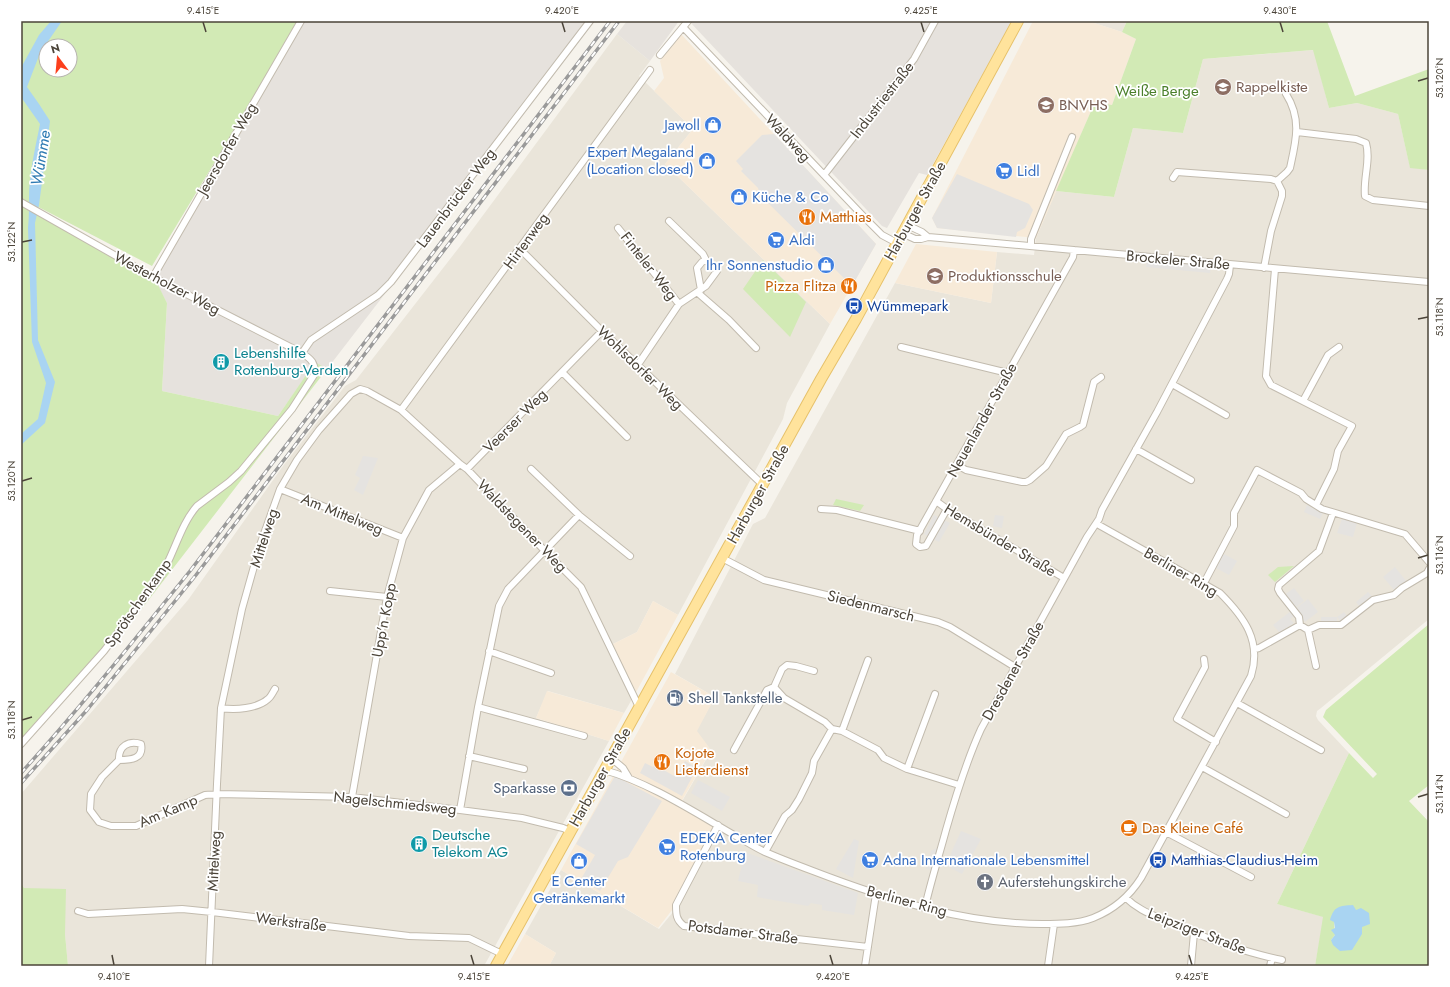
<svg xmlns="http://www.w3.org/2000/svg" width="1450" height="987" font-family="Jost,sans-serif">
  <style>
    .residential { fill: #eae5da }
    .commercial { fill: #f7ead8 }
    .industrial { fill: #e6e2dd }
    .green { fill: #d2eab5; fill-rule: evenodd }
    .parking { fill: #e5e3e0 }
    .water { fill: #a9d4f2 }
    .lines { fill: none; stroke-linecap: round; stroke-linejoin: round }
    .minor-casing { stroke: #c2bbae; stroke-width: 8 }
    .primary-casing { stroke: #e6c16a; stroke-width: 12 }
    .minor { stroke: #fff; stroke-width: 6 }
    .primary { stroke: #ffe39c; stroke-width: 10 }
    .rail-casing { stroke: #9a9a9a; stroke-width: 3.5 }
    .rail { stroke: #fff; stroke-width: 2; stroke-dasharray: 6; stroke-linecap: butt }
    .ticks { fill: none; stroke: #4b4439; stroke-width: 1.5 }
    .labels { text-anchor: middle; stroke-width: 3.5; stroke-linejoin: round; paint-order: stroke }
    .education-label { font-size: 15px; fill: #785e54; stroke: #fff; text-anchor: start }
    .park-label { font-size: 15px; fill: #4a7f2a; stroke: #fff }
    .street-label { font-size: 15px; fill: #4b4439; stroke: #fff }
    .shop-label { font-size: 15px; fill: #366cbe; stroke: #fff; text-anchor: start }
    .food-label { font-size: 15px; fill: #c56008; stroke: #fff; text-anchor: start }
    .transit-label { font-size: 15px; fill: #164399; stroke: #fff; text-anchor: start }
    .culture-label { font-size: 15px; fill: #0d838f; stroke: #fff; text-anchor: start }
    .service-label { font-size: 15px; fill: #4e5e75; stroke: #fff; text-anchor: start }
    .worship-label { font-size: 15px; fill: #5b616d; stroke: #fff; text-anchor: start }
    .water-label { font-size: 16px; font-style: italic; fill: #2e7ab2; stroke: #fff }
    .neatline { fill: none; stroke: #4b4439; stroke-width: 1.5 }
    .ticks-label { font-size: 10px; text-anchor: middle; fill: #4b4439 }
  </style>
  <rect width="100%" height="100%" fill="#f6f3ec"/>
  <path class="residential" d="M1088,21h39l-5,11z
    M617,34l33,27 -11,15 54,53 -28,35 165,160 -43,79 -4,16 -105,196 -25,-14 -16,31 -24,12 22,50 -11,19 -76,-22 -12,27 73,23 -125,225h-416l-3,-32 -41,-46 -3,-5v-89l167,-194 95,-134 62,-80 11,-6 105,-135z
    M1314,50l15,58 28,-5 41,11 12,53 19,3v449l-108,89 -4,3 -1,5 2,4 31,33 -72,151 47,13 -9,49h-766l7,-13 -31,-19 36,-64 98,59 19,-23 44,-80 -41,-23 30,-52 -15,-20 19,-34 -40,-23 78,-150 12,-6 130,-235 96,20 6,-51 37,3 2,-17 20,-47 58,6 19,-69 50,5 20,-74z"/>
  <path class="commercial" d="M1033,21h55l34,11 14,7 -24,66 -17,-3 -59,136 -99,-10 -5,-10z
    M681,34l195,210 -46,80 -165,-160 28,-35 -39,-38 10,-13 -4,-17z
    M916,244l81,8 -6,51 -96,-20z
    M653,601l25,14 -43,79 -22,-50 24,-12z
    M671,672l44,25 -18,34 14,19 -31,54 38,21 -42,80 -18,23 -97,-58z
    M547,691l77,22 -15,28 -73,-23z
    M525,934l31,19 -7,13h-42z"/>
  <path class="industrial" d="M303,21h292l-268,348 -12,-6 -37,53 -116,-25 5,-88 -14,-26z
    M627,21h52l-29,40 -33,-27z
    M689,21h323l-85,154 -8,-2 -32,55 -5,-2z"/>
  <path class="green" d="M21,21h276l-63,109 -82,136 -131,-68zM46,46h24v24h-24z
    M1127,21h200l28,75 74,-27v101l-19,-2 -12,-54 -41,-11 -28,5 -16,-58 -110,9 -20,74 -50,-5 -19,69 -58,-6 39,-89 17,3 24,-66 -14,-7z
    M21,205l15,11v-2l120,67 11,22 -5,88 116,25 37,-54 12,7 -200,259 -68,77 -6,-2 -32,37z
    M763,260l43,42 -16,35 -47,-48z
    M836,499l28,6 -4,6 -27,-6z
    M1294,566l-19,16 -7,-7 10,-8z
    M1429,624v161l-20,16 20,21v144h-114l8,-49 -46,-13 72,-151 24,25 4,-4 -54,-57 3,-7zM1334,922l28,12 -31,6 4,-5z
    M21,883l3,5 42,1 -1,45 3,32h-47z"/>
  <path class="parking" d="M774,134l102,110 -24,42 -92,-91 -2,-7 -17,-17 2,-2 -7,-8 26,-26z
    M957,174l72,30 4,6 -8,18 -8,4 -1,5 -79,-9 -5,-10z
    M1147,261l64,5 -1,7 -64,-6z
    M363,456l15,2 -15,37 -9,-5 6,-12 -5,-3z
    M1307,505l16,8 -3,6 -16,-7z
    M934,515l16,8 -11,19 -15,-8z
    M995,515l9,1 -2,12 -9,-2z
    M1342,519l15,4 -4,14 -16,-4z
    M1224,554l13,7 -8,14 -13,-7z
    M1395,567l11,14 -11,10 -12,-14z
    M1294,588l10,13 -9,7 -11,-13z
    M1368,592l4,4 -13,10 -3,-4z
    M1308,599l10,13 -13,10 -10,-13z
    M1291,611l3,5 -4,3 4,4 -14,10 -7,-8z
    M1344,612l3,4 -7,5 -3,-4v5h-16v-5h16z
    M685,761l12,7 -15,28 -42,-23 5,-10 8,4 2,-2 21,12z
    M615,776l47,25 -34,56 -10,4 -18,30 -19,-12 14,-24 -19,-11z
    M698,780l32,17 -8,14 -31,-18z
    M961,831l20,8 -19,35 -15,-8 5,-15z
    M854,839l5,2 -6,37 -17,-9z
    M937,848l-6,22 -5,-1 5,-18z
    M745,852l113,41 -4,22 -32,-5v-5l-11,-2 -3,3 -51,-9 1,-12 -20,-4z"/>
  <path class="water" d="M51,21h11l-22,32 -13,34 12,17 11,17 -11,84 -4,18 3,117 17,42 -10,41 -24,22v-11l17,-15 8,-36 -14,-41 -4,-114c1,-10 1,-19 1,-29 0,-25 6,-50 11,-75l-19,-27v-22l1,-9 17,-31z
    M1353,905l3,5 5,-2 8,5 1,11 -8,3v7l-10,16 -12,1 -7,-6 -2,-5 4,-5 -4,-5 4,-2 -1,-6 -4,-2c4,-14 9,-14 23,-15z"/>
  <g class="lines">
    <g class="minor-casing">
      <path id="minor" d="M683,27l182,191 17,17 15,8
        M660,55l28,-34
        M1297,132l59,7 10,4c5,17 -3,35 -1,53l8,4 56,6
        M824,175l90,-116 21,-38
        M1173,178l4,-6 94,7 6,2
        M21,202l132,75 149,76c9,6 14,10 12,22l-22,34 -51,62 -12,11 -32,24c-17,19 -23,49 -37,71l-56,74 -83,93
        M669,221l34,33 3,6
        M907,225l15,7 6,5
        M618,228l61,76
        M902,233l13,6h6l7,-2 12,1 489,44
        M1031,246v-7l41,-102
        M520,249l82,82 161,154
        M1264,268l7,-37 11,-35v-5l-5,-10 10,-9 3,-4c6,-27 12,-49 -4,-74
        M1275,269l-9,107 5,9 81,41 -14,25 -4,18 -18,36
        M153,277l148,-256
        M698,293l31,27 27,28
        M901,347l107,26
        M302,353l9,-13 67,-45 13,-13 199,-261
        M637,366l42,-62 27,-18 11,-15 -11,-11 -4,2 -5,6 4,22
        M563,373l64,64
        M1172,384l54,31
        M1303,401l25,-46 11,-8
        M401,410l249,-340
        M1136,449l55,31
        M957,465l9,5 56,12h4l4,-2 16,-14 20,-32 14,-7 3,-2 11,-43 7,-5
        M467,469l135,-138
        M531,469l48,46 51,41
        M280,489l123,49
        M936,501l11,8 117,69
        M821,509l16,1 83,21
        M947,509l-21,37 -6,1 -4,-3 1,-9 156,-278 1,-7
        M722,558l42,22 174,42 12,5 65,40
        M1204,583l30,-57v-13l23,-43 44,23 5,6 16,10 83,25 24,28
        M330,591l57,6
        M1300,625l-1,-8 -19,-24 -2,-4 1,-4 40,-34 14,-38
        M1308,630l8,36
        M1255,649l4,-1 41,-23 8,5 11,-5h22l32,-25 21,-5 8,-7 25,-15 2,-4
        M489,651l62,22
        M1204,659l1,8 -28,52 39,23
        M774,687l8,-18 5,-4 9,1 18,5
        M1237,703l84,47
        M478,707l106,29
        M221,708c14,2 36,1 47,-9 3,-2 5,-7 7,-10
        M842,731l26,-71
        M734,750l33,-60 7,-3 10,11 41,24 7,7
        M469,756l55,13
        M611,758l12,10 6,10
        M119,760c12,0 25,-1 22,-16 -12,-4 -23,2 -22,16l-17,17 -11,17 -1,16 9,12 12,4h25l69,-31 12,-1 135,3 108,13 62,8 41,10 7,3
        M1202,767l84,47
        M907,769l28,-75
        M604,770c44,12 90,42 130,65 10,5 20,12 31,17 16,7 32,13 48,19 73,28 151,53 229,53 17,0 35,0 51,-6 20,-8 36,-21 48,-40l110,-202c11,-35 -7,-59 -31,-83l-123,-69
        M352,797l35,-200 16,-59 26,-48 31,-26
        M460,810l18,-103 21,-101 9,-17 71,-74
        M718,825l-42,80c0,9 0,15 8,21l184,21
        M1166,832l85,45
        M765,852l20,-36 7,-6 7,-11 13,-26 2,-12 18,-32 10,2 36,19 6,8 23,11 52,16
        M1126,898c12,12 27,17 42,24 37,16 75,30 114,38
        M925,907c6,-26 14,-51 21,-77 10,-35 20,-68 35,-101l106,-192 12,-18 3,-9 55,-98 70,-133 2,-5 1,-9
        M78,911l10,3 94,-5 30,3 197,24 60,2 33,16
        M209,966l8,-182 4,-76 21,-99 18,-64 20,-56 17,-29 22,-30 32,-36 9,-5 7,2 34,19 59,54 7,5 77,81 37,37 58,120
        M865,966l11,-72
        M1048,966l6,-42
        M1191,966l3,-33
        M1270,966l2,-8"/>
    </g>
    <g class="primary-casing">
      <path id="primary" d="M496,966l325,-587 35,-60 162,-298"/>
    </g>
    <use href="#minor" class="minor"/>
    <use href="#primary" class="primary"/>
    <g class="rail-casing">
      <path id="rail" d="M21,773c59,-65 114,-134 169,-202l420,-550
        M21,783l66,-73 109,-135 423,-554"/>
    </g>
    <use href="#rail" class="rail"/>
  </g>
  <path class="ticks" d="M203,22l3,10M562,22l3,10M921,22l3,10M1280,22l3,10M1418,81l10,-3M22,242l10,-2M1418,319l10,-2M22,481l10,-3M1418,558l10,-3M22,720l10,-3M1418,797l10,-3M112,955l2,10M471,955l3,10M830,955l3,10M1189,955l3,10"/>
  <defs>
    <g id="school-disc" transform="scale(0.9)"><circle r="9.5" fill="#8d6e63" stroke="#fff"/><path d="M0-5L7-2L0 1L-7-2ZM-4 1L0 2.5L4 1V4Q0 6-4 4Z" fill="#fff"/></g>
    <g id="shop-disc" transform="scale(0.9)"><circle r="9.5" fill="#3f7fe0" stroke="#fff"/><path d="M-5-2.5h2.3a2.7 3.5 0 0 1 5.4 0H5L5.5 6h-11ZM-1.5-2.5h3a1.5 2.3 0 0 0-3 0Z" fill="#fff"/></g>
    <g id="supermarket-disc" transform="scale(0.9)"><circle r="9.5" fill="#3f7fe0" stroke="#fff"/><path d="M-6-5.5h2.5l.6 2H6L4.5 2H-2.5L-4.4-4H-6ZM-1.5 3.2a1.3 1.3 0 1 0 .1 0ZM3 3.2a1.3 1.3 0 1 0 .1 0Z" fill="#fff"/></g>
    <g id="restaurant-disc" transform="scale(0.9)"><circle r="9.5" fill="#e8710a" stroke="#fff"/><path d="M-5-6h1v4h1v-4h1v4h1v-4h1v5L-1.5 .5V6h-2V.5L-5-1ZM5-6V6H3V1.5H1.5Q1.5-4 5-6Z" fill="#fff"/></g>
    <g id="bus-disc" transform="scale(0.9)"><circle r="9.5" fill="#1a4fb4" stroke="#fff"/><path d="M-5-6H5V4H4V6H2V4H-2V6H-4V4H-5ZM-3.5-4V0h7V-4ZM-3.5 1.2v1.5H-2V1.2ZM2 1.2v1.5H3.5V1.2Z" fill="#fff"/></g>
    <g id="building-disc" transform="scale(0.9)"><circle r="9.5" fill="#0f9aa8" stroke="#fff"/><path d="M-4-6H4V6H1V3H-1V6H-4ZM-2.5-4.3h1.7v1.8h-1.7ZM.8-4.3h1.7v1.8H.8ZM-2.5-1h1.7V.8h-1.7ZM.8-1h1.7V.8H.8Z" fill="#fff"/></g>
    <g id="fuel-disc" transform="scale(0.9)"><circle r="9.5" fill="#5c6f8a" stroke="#fff"/><path d="M-5.5-6h7V0h2V4h1.3V-2.5L3-4.5l.8-.8L6-3V5H2.5V1h-1V6h-7ZM-4.2-4.7v3.2H.2V-4.7Z" fill="#fff"/></g>
    <g id="bank-disc" transform="scale(0.9)"><circle r="9.5" fill="#5c6f8a" stroke="#fff"/><path d="M-6-4H6V4H-6ZM0-2.3a2.3 2.3 0 1 0 0 4.6a2.3 2.3 0 1 0 0-4.6Z" fill="#fff"/></g>
    <g id="cafe-disc" transform="scale(0.9)"><circle r="9.5" fill="#e8710a" stroke="#fff"/><path d="M-5.5-4.5H6V0H3Q3 3.5 0 3.5H-2.5Q-5.5 3.5-5.5 0ZM3-3.2v2h1.7v-2ZM-6 4.5H4V6H-6Z" fill="#fff"/></g>
    <g id="church-disc" transform="scale(0.9)"><circle r="9.5" fill="#6b7280" stroke="#fff"/><path d="M-1.2-6h2.4v3.5h3.3v2.4h-3.3V6h-2.4V-.1h-3.3v-2.4h3.3Z" fill="#fff"/></g>
  </defs>
  <g fill-rule="evenodd">
    <use href="#school-disc" x="1223" y="87"/>
    <use href="#school-disc" x="1046" y="105"/>
    <use href="#shop-disc" x="713" y="125"/>
    <use href="#shop-disc" x="707" y="161"/>
    <use href="#supermarket-disc" x="1004" y="171"/>
    <use href="#shop-disc" x="739" y="197"/>
    <use href="#restaurant-disc" x="807" y="217"/>
    <use href="#supermarket-disc" x="776" y="240"/>
    <use href="#shop-disc" x="826" y="265"/>
    <use href="#school-disc" x="935" y="276"/>
    <use href="#restaurant-disc" x="849" y="286"/>
    <use href="#bus-disc" x="854" y="306"/>
    <use href="#building-disc" x="221" y="362"/>
    <use href="#fuel-disc" x="675" y="698"/>
    <use href="#restaurant-disc" x="662" y="762"/>
    <use href="#bank-disc" x="569" y="788"/>
    <use href="#cafe-disc" x="1129" y="828"/>
    <use href="#building-disc" x="419" y="844"/>
    <use href="#supermarket-disc" x="667" y="847"/>
    <use href="#supermarket-disc" x="870" y="860"/>
    <use href="#bus-disc" x="1158" y="860"/>
    <use href="#shop-disc" x="579" y="861"/>
    <use href="#church-disc" x="985" y="882"/>
  </g>
  <g class="labels">
    <g class="education-label">
      <text x="1236" y="92">Rappelkiste</text>
      <text x="1059" y="110">BNVHS</text>
      <text x="948" y="281">Produktionsschule</text>
    </g>
    <g class="park-label">
      <text x="1157" y="96">Weiße Berge</text>
    </g>
    <g class="street-label">
      <text transform="translate(882 100) rotate(-52)" y="5">Industriestraße</text>
      <text transform="translate(788 138) rotate(47)" y="5">Waldweg</text>
      <text transform="translate(227 149) rotate(-60)" y="5">Jeersdorfer Weg</text>
      <text transform="translate(456 198) rotate(-53)" y="5">Lauenbrücker Weg</text>
      <text transform="translate(915 211) rotate(-61)" y="5">Harburger Straße</text>
      <text transform="translate(526 241) rotate(-54)" y="5">Hirtenweg</text>
      <text transform="translate(1178 260) rotate(5)" y="5">Brockeler Straße</text>
      <text transform="translate(649 266) rotate(52)" y="5">Finteler Weg</text>
      <text transform="translate(167 283) rotate(28)" y="5">Westerholzer Weg</text>
      <text transform="translate(640 368) rotate(44)" y="5">Wohlsdorfer Weg</text>
      <text transform="translate(982 420) rotate(-61)" y="5">Neuenlander Straße</text>
      <text transform="translate(515 421) rotate(-45)" y="5">Veerser Weg</text>
      <text transform="translate(758 494) rotate(-61)" y="5">Harburger Straße</text>
      <text transform="translate(342 514) rotate(22)" y="5">Am Mittelweg</text>
      <text transform="translate(522 526) rotate(46)" y="5">Waldstegener Weg</text>
      <text transform="translate(264 538) rotate(-72)" y="5">Mittelweg</text>
      <text transform="translate(1000 540) rotate(31)" y="5">Hemsbünder Straße</text>
      <text transform="translate(1181 572) rotate(30)" y="5">Berliner Ring</text>
      <text transform="translate(138 603) rotate(-55)" y="5">Sprötschenkamp</text>
      <text transform="translate(871 606) rotate(14)" y="5">Siedenmarsch</text>
      <text transform="translate(384 620) rotate(-79)" y="5">Upp'n Kopp</text>
      <text transform="translate(1013 671) rotate(-61)" y="5">Dresdener Straße</text>
      <text transform="translate(600 777) rotate(-61)" y="5">Harburger Straße</text>
      <text transform="translate(395 803) rotate(6)" y="5">Nagelschmiedsweg</text>
      <text transform="translate(168 811) rotate(-23)" y="5">Am Kamp</text>
      <text transform="translate(214 861) rotate(-87)" y="5">Mittelweg</text>
      <text transform="translate(907 901) rotate(15)" y="5">Berliner Ring</text>
      <text transform="translate(291 922) rotate(7)" y="5">Werkstraße</text>
      <text transform="translate(1197 931) rotate(21)" y="5">Leipziger Straße</text>
      <text transform="translate(743 932) rotate(7)" y="5">Potsdamer Straße</text>
    </g>
    <g class="shop-label">
      <text x="700" y="130" text-anchor="end">Jawoll</text>
      <text x="694" y="157" text-anchor="end">Expert Megaland<tspan x="694" dy="17">(Location closed)</tspan></text>
      <text x="1017" y="176">Lidl</text>
      <text x="752" y="202">Küche &amp; Co</text>
      <text x="789" y="245">Aldi</text>
      <text x="813" y="270" text-anchor="end">Ihr Sonnenstudio</text>
      <text x="680" y="843">EDEKA Center<tspan x="680" dy="17">Rotenburg</tspan></text>
      <text x="883" y="865">Adna Internationale Lebensmittel</text>
      <text x="579" y="886" text-anchor="middle">E Center<tspan x="579" dy="17">Getränkemarkt</tspan></text>
    </g>
    <g class="food-label">
      <text x="820" y="222">Matthias</text>
      <text x="836" y="291" text-anchor="end">Pizza Flitza</text>
      <text x="675" y="758">Kojote<tspan x="675" dy="17">Lieferdienst</tspan></text>
      <text x="1142" y="833">Das Kleine Café</text>
    </g>
    <g class="transit-label">
      <text x="867" y="311">Wümmepark</text>
      <text x="1171" y="865">Matthias-Claudius-Heim</text>
    </g>
    <g class="culture-label">
      <text x="234" y="358">Lebenshilfe<tspan x="234" dy="17">Rotenburg-Verden</tspan></text>
      <text x="432" y="840">Deutsche<tspan x="432" dy="17">Telekom AG</tspan></text>
    </g>
    <g class="service-label">
      <text x="688" y="703">Shell Tankstelle</text>
      <text x="556" y="793" text-anchor="end">Sparkasse</text>
    </g>
    <g class="worship-label">
      <text x="998" y="887">Auferstehungskirche</text>
    </g>
    <g class="water-label">
      <text transform="translate(40 158) rotate(-81)" y="6">Wümme</text>
    </g>
  </g>
  <rect width="1450" height="987" fill="none" stroke="#ffffff" stroke-width="44"/>
  <g transform="translate(58 58) rotate(344)"><circle r="19" fill="#ffffff" stroke="#b7b4b0"/>
  <path d="M0-3L7 15L0 10L-7 15Z" fill="#fc3f1d"/>
  <text y="-6" font-size="11" font-weight="bold" text-anchor="middle" fill="#4b4439">N</text>
  </g>
  <rect x="22" y="22" width="1406" height="943" class="neatline"/>
  <g class="ticks-label">
    <text x="203" y="14">9.415°E</text>
    <text x="562" y="14">9.420°E</text>
    <text x="921" y="14">9.425°E</text>
    <text x="1280" y="14">9.430°E</text>
    <text transform="translate(1439 78) rotate(-90)" y="4">53.120°N</text>
    <text transform="translate(11 242) rotate(-90)" y="4">53.122°N</text>
    <text transform="translate(1439 317) rotate(-90)" y="4">53.118°N</text>
    <text transform="translate(11 481) rotate(-90)" y="4">53.120°N</text>
    <text transform="translate(1439 555) rotate(-90)" y="4">53.116°N</text>
    <text transform="translate(11 720) rotate(-90)" y="4">53.118°N</text>
    <text transform="translate(1439 794) rotate(-90)" y="4">53.114°N</text>
    <text x="114" y="980">9.410°E</text>
    <text x="474" y="980">9.415°E</text>
    <text x="833" y="980">9.420°E</text>
    <text x="1192" y="980">9.425°E</text>
  </g>
</svg>
